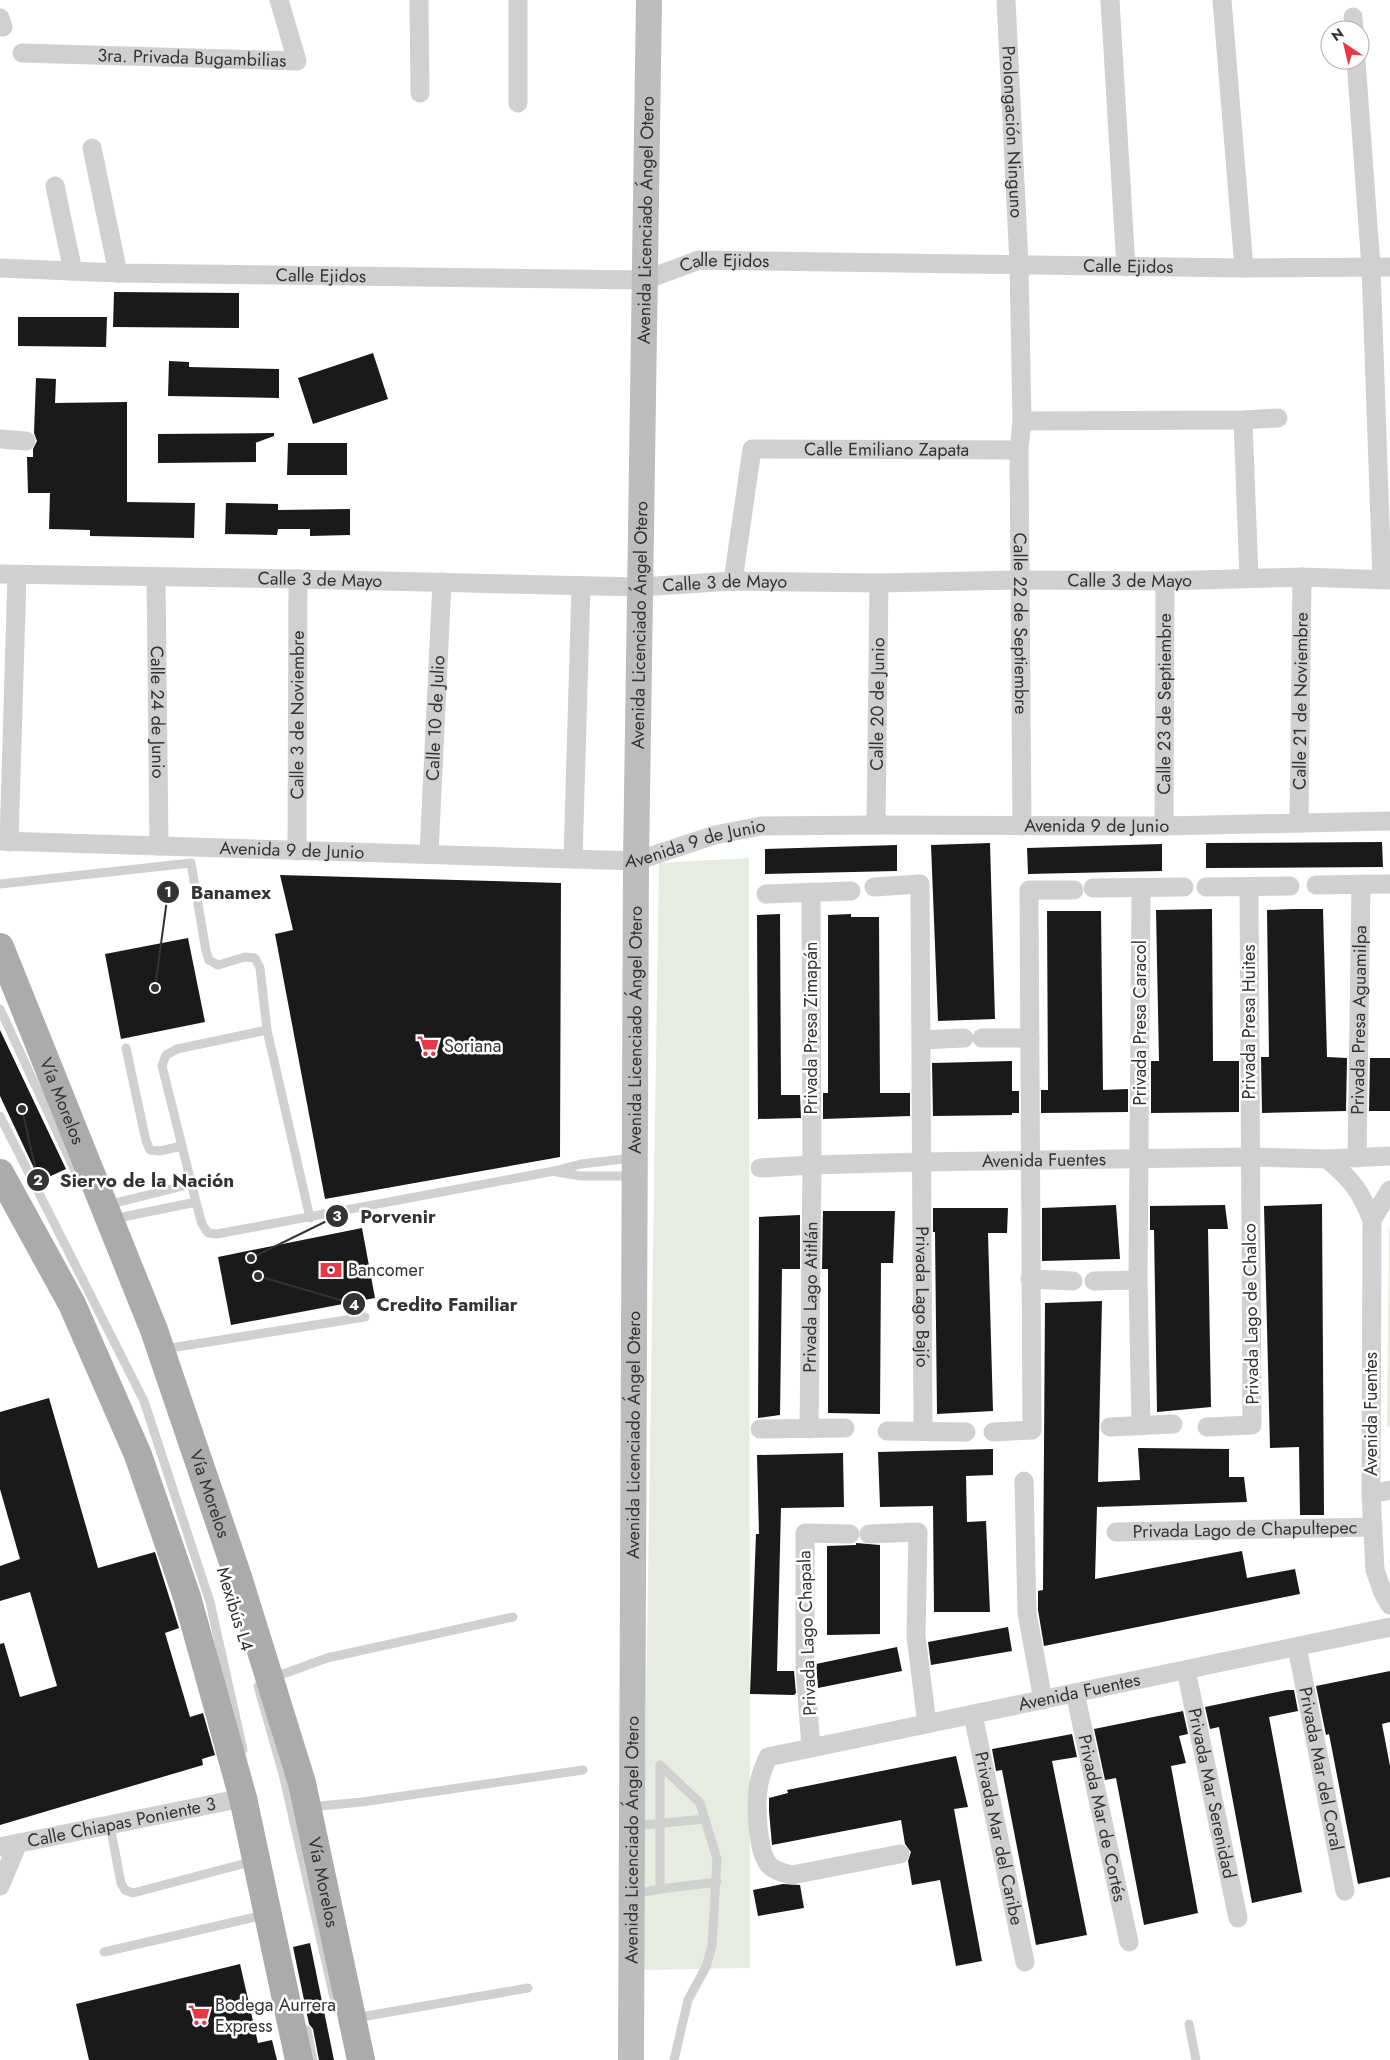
<svg xmlns="http://www.w3.org/2000/svg" width="1390" height="2060" font-family="Jost,sans-serif">
  <style>
    .green { fill: #e6ecdf }
    .building { fill: #1a1a1a }
    .lines { fill: none; stroke-linecap: round; stroke-linejoin: round }
    .lane { stroke: #d0d0d0; stroke-width: 9 }
    .street { stroke: #d0d0d0; stroke-width: 19 }
    .secondary { stroke: #bdbdbd; stroke-width: 26 }
    .primary { stroke: #ababab; stroke-width: 28 }
    .labels { text-anchor: middle; stroke-width: 5; stroke-linejoin: round; paint-order: stroke }
    .street-label { font-size: 18px; fill: #333; stroke: #fff }
    .poi-label { font-size: 18px; fill: #333; stroke: #fff; text-anchor: start }
    .leader { fill: none; stroke: #333; stroke-width: 2 }
    .callout-dot { fill: #333; stroke: #fff; stroke-width: 2 }
    .mark-label { font-size: 15px; text-anchor: middle; font-weight: bold; fill: #fff }
    .callout-label { font-size: 19px; text-anchor: middle; font-weight: bold; fill: #333; stroke: #fff; stroke-width: 5; stroke-linejoin: round; paint-order: stroke }
  </style>
  <rect width="100%" height="100%" fill="#fff"/>
  <path class="green" d="M749,858l1,1110 -108,2 17,-1107z
    M1390,1226v200l-3,1 2,-197z"/>
  <path class="building" d="M114,292l125,1v35l-126,-1z
    M18,317h89l-1,30 -88,-1z
    M373,353l15,46 -75,25 -15,-46z
    M169,361l20,1v5l90,2v29l-111,-2z
    M36,378l20,1 -1,24 72,-1v100l68,1 -1,35 -104,-2v-6l-41,-1 1,-36h-22l-1,-36h6v-8l4,-8 -3,-8z
    M274,433v3l-19,7h1v19l-98,1v-29z
    M288,443h59v32h-60z
    M226,503l52,1v6l72,-1v26l-40,1v-7h-32l-1,6 -52,-1z
    M1382,842l1,25 -177,1v-25z
    M990,843l5,176 -57,2 -7,-176z
    M1162,844v27l-134,3 -1,-26z
    M897,845v26l-132,3v-25z
    M280,875l281,8 -1,274 -235,42 -50,-265 18,-4z
    M1212,909l1,152h26v51l-88,1v-52h8l-3,-151z
    M1292,909h31l4,148 20,1 -1,53 -84,2 -1,-56h8l-2,-147z
    M1047,911h54l2,179 25,-1v23l-87,1v-23h7z
    M780,914l1,181h19l1,23 -43,1 -1,-204z
    M851,914v3h28l1,176h30v23l-87,3v-26h5v-178z
    M188,938l17,84 -84,17 -16,-85z
    M0,1030l66,139 -26,12 -40,-85z
    M1370,1058h20v53h-21z
    M1012,1061v30h7v22h-7v2l-79,1 -1,-53z
    M1322,1204l2,311h-24l-1,-68 -29,1 -6,-242z
    M1116,1205l4,54 -78,2v-53z
    M1225,1205l3,24h-20l3,178 -54,5 -3,-182h-4v-24z
    M933,1208h75l-1,25h-19l5,178 -56,3 -2,-182h-2z
    M823,1211h72l-2,52h-12l-1,151 -52,-1v-144h-6z
    M800,1215v54h-18l-2,146 -22,3 1,-201z
    M362,1228l13,70 -144,27 -13,-68z
    M1102,1301l-4,181 42,-2 -2,-32 91,1v28h15l3,25 -150,5 -2,72 147,-28 5,27 48,-9 5,25 -256,52 -6,-36v-19l5,-1 2,-287z
    M49,1398l49,170 57,-16 24,76 -14,5 25,84 13,-4 12,42 -13,4 1,6 -203,60v-181l4,-1 16,54 37,-11 -27,-94 -30,9v-35l20,-7 -20,-70v-77z
    M993,1449v26l-27,1 1,46 19,-1 4,91h-56l-1,-106 -53,1 -2,-55z
    M843,1453l1,54 -63,1 -4,163h17l2,22 -2,2 -44,-1 6,-160h3l-2,-79z
    M856,1543l24,2v89l-53,1v-89l29,-1z
    M1008,1627l4,24 -81,14 -3,-23z
    M897,1647l5,24 -84,17 -2,-24z
    M1390,1671v51l-8,2 8,42v111l-32,7 -29,-150 -3,1 -10,-49z
    M1287,1690h7l4,21 -29,6 33,175 -50,11 -33,-176 -9,2 -5,-22z
    M1183,1711l5,23 -9,2 7,27 -15,3 27,147 -54,12 -28,-147 -11,2 -11,-51z
    M1072,1734l5,23 -25,4 35,174 -51,10 -34,-175 -6,1 -4,-22z
    M956,1756l12,51 -14,2 28,152 -26,5 -16,-86 -28,5 -4,-24 3,-9 -6,-8 -4,-24 -129,25 -3,-34v-13l19,-5 -1,-3z
    M783,1884l17,1 4,23 -46,8 -5,-26z
    M310,1943l24,117h-15l-6,-31 -4,-5 -16,-77z
    M240,1964l18,79 14,-3 5,20h-188l-13,-56z"/>
  <g class="lines">
    <path class="lane" d="M0,884l191,-21 15,88 3,9 9,5 27,-8 10,1 5,10 7,62 43,188
      M0,1009l78,168
      M267,1030l-90,19 -11,6 -4,11 34,136 6,22 6,9 9,1 337,-63 27,-7 51,-6
      M126,1048l20,93 4,9 10,1 22,-5
      M0,1116l144,285 66,201 33,148
      M557,1172l24,4h53
      M107,1205l84,-21
      M113,1219l83,-17
      M164,1349l201,-32
      M272,1678l55,-20 186,-41
      M258,1686l25,88 52,228
      M660,1765l40,38 17,56 -5,87 -6,21 -18,33 -14,60
      M310,1807l52,-5 221,-32
      M110,1825l11,58 4,7 8,3 121,-32
      M633,1826l72,-7
      M660,1889v-124
      M633,1894l27,-5 57,-7
      M104,1952l160,-37
      M355,2018l173,-30
      M1189,2024l7,36
      M307,2030l6,30"/>
    <g class="street">
      <path d="M419,0l1,93"/>
      <path d="M518,0v103"/>
      <path id="s1" d="M1006,0l13,264 3,157 -3,29 3,376"/>
      <path d="M1110,0l16,267"/>
      <path d="M1222,0l22,268"/>
      <path d="M1353,17l1,13"/>
      <path d="M0,18l3,9"/>
      <path id="s2" d="M22,53l275,8 -18,-61"/>
      <path d="M1356,60l15,207 11,311"/>
      <path d="M92,148l26,125"/>
      <path d="M55,186l18,85"/>
      <path id="s3" d="M0,268l118,5 527,7 54,-20 545,8 146,-1"/>
      <path d="M1243,420l6,158"/>
      <path d="M1022,421l221,-1 35,-2"/>
      <path d="M0,439l26,2"/>
      <path id="s4" d="M0,574l298,5 343,8 92,-6 146,2 141,-3 145,1 137,-4 88,3"/>
      <path id="s5" d="M156,577l3,269"/>
      <path id="s6" d="M733,581l19,-132 267,1"/>
      <path id="s7" d="M1299,823l3,-246"/>
      <path id="s8" d="M876,825l3,-242"/>
      <path id="s9" d="M1164,826l1,-245"/>
      <path id="s10" d="M0,841l636,20 79,-26 46,-9 115,-1 288,1 226,-5"/>
      <path d="M9,842l8,-267"/>
      <path id="s11" d="M297,851l1,-272"/>
      <path id="s12" d="M429,853l13,-271"/>
      <path d="M573,859l8,-273"/>
      <path d="M1316,885l74,-1"/>
      <path id="s13" d="M874,887l46,-3 3,547"/>
      <path d="M1141,887l-3,393 3,146"/>
      <path d="M1206,887l84,-1"/>
      <path d="M1093,888l91,-1"/>
      <path d="M766,894l85,-3"/>
      <path d="M982,1038h48"/>
      <path d="M921,1040l43,-2"/>
      <path id="s14" d="M1357,1158l4,-274"/>
      <path d="M1327,1159c25,21 33,31 45,61l-1,274 4,76 8,23 7,12"/>
      <path id="s15" d="M760,1168l52,-3 109,-3 328,-5 78,2 63,-3"/>
      <path d="M1372,1220l18,-30"/>
      <path d="M1030,1279l43,2"/>
      <path d="M1094,1281l44,-1"/>
      <path d="M1110,1427l63,-3"/>
      <path d="M1207,1427l45,-2 -3,-538"/>
      <path d="M760,1429l85,-1"/>
      <path id="s16" d="M809,1429l3,-264 -1,-273"/>
      <path d="M887,1431l79,1"/>
      <path d="M993,1432l39,-2 -3,-540h45"/>
      <path d="M1024,1481l3,132 16,87"/>
      <path d="M1371,1494l19,-4"/>
      <path id="s17" d="M1116,1532l257,-5"/>
      <path d="M869,1534l49,-2 -2,104 11,88"/>
      <path id="s18" d="M1297,1647l48,244"/>
      <path id="s19" d="M1186,1670l52,248"/>
      <path id="s20" d="M1075,1693l54,249"/>
      <path id="s21" d="M973,1715l52,247"/>
      <path d="M811,1748l-6,-81v-134l45,1"/>
      <path id="s22" d="M0,1847l243,-49"/>
      <path id="s23" d="M900,1854l-108,21c-8,-2 -15,-3 -22,-9 -14,-13 -15,-69 -10,-87 2,-8 5,-15 8,-22l622,-130"/>
      <path d="M0,1886l18,-43"/>
    </g>
    <path class="secondary" id="s24" d="M631,2060l5,-1199 13,-861"/>
    <g class="primary">
      <path id="s25" d="M0,947l154,383 84,247 64,206 59,277"/>
      <path d="M0,1173l72,131 66,151 49,142 56,201 56,262"/>
    </g>
  </g>
  <defs>
    <g id="supermarket-bare" transform="scale(1.725)"><path d="M-6-5.5h2.5l.6 2H6L4.5 2H-2.5L-4.4-4H-6ZM-1.5 3.2a1.3 1.3 0 1 0 .1 0ZM3 3.2a1.3 1.3 0 1 0 .1 0Z" fill="#e63946" stroke="#fff" stroke-width="2.5" paint-order="stroke"/></g>
    <g id="bank-bare" transform="scale(1.725)"><path d="M-6-4H6V4H-6ZM0-2.3a2.3 2.3 0 1 0 0 4.6a2.3 2.3 0 1 0 0-4.6Z" fill="#e63946" stroke="#fff" stroke-width="2.5" paint-order="stroke"/></g>
  </defs>
  <g fill-rule="evenodd">
    <use href="#supermarket-bare" x="428" y="1046"/>
    <use href="#bank-bare" x="331" y="1270"/>
    <use href="#supermarket-bare" x="199" y="2015"/>
  </g>
  <g class="labels">
    <g class="street-label">
      <text dy="6" stroke="none"><textPath href="#s2" startOffset="170">3ra. Privada Bugambilias</textPath></text>
      <text dy="6" stroke="none"><textPath href="#s1" startOffset="132">Prolongación Ninguno</textPath></text>
      <text dy="6" stroke="none"><textPath href="#s24" startOffset="1840">Avenida Licenciado Ángel Otero</textPath></text>
      <text dy="6" stroke="none"><textPath href="#s3" startOffset="728">Calle Ejidos</textPath></text>
      <text dy="6" stroke="none"><textPath href="#s3" startOffset="1132">Calle Ejidos</textPath></text>
      <text dy="6" stroke="none"><textPath href="#s3" startOffset="321">Calle Ejidos</textPath></text>
      <text dy="6" stroke="none"><textPath href="#s6" startOffset="268">Calle Emiliano Zapata</textPath></text>
      <text dy="6" stroke="none"><textPath href="#s4" startOffset="320">Calle 3 de Mayo</textPath></text>
      <text dy="6" stroke="none"><textPath href="#s4" startOffset="1130">Calle 3 de Mayo</textPath></text>
      <text dy="6" stroke="none"><textPath href="#s4" startOffset="725">Calle 3 de Mayo</textPath></text>
      <text dy="6" stroke="none"><textPath href="#s1" startOffset="624">Calle 22 de Septiembre</textPath></text>
      <text dy="6" stroke="none"><textPath href="#s24" startOffset="1435">Avenida Licenciado Ángel Otero</textPath></text>
      <text dy="6" stroke="none"><textPath href="#s7" startOffset="122">Calle 21 de Noviembre</textPath></text>
      <text dy="6" stroke="none"><textPath href="#s8" startOffset="121">Calle 20 de Junio</textPath></text>
      <text dy="6" stroke="none"><textPath href="#s9" startOffset="122">Calle 23 de Septiembre</textPath></text>
      <text dy="6" stroke="none"><textPath href="#s5" startOffset="135">Calle 24 de Junio</textPath></text>
      <text dy="6" stroke="none"><textPath href="#s11" startOffset="136">Calle 3 de Noviembre</textPath></text>
      <text dy="6" stroke="none"><textPath href="#s12" startOffset="135">Calle 10 de Julio</textPath></text>
      <text dy="6" stroke="none"><textPath href="#s10" startOffset="1102">Avenida 9 de Junio</textPath></text>
      <text dy="6" stroke="none"><textPath href="#s10" startOffset="698">Avenida 9 de Junio</textPath></text>
      <text dy="6" stroke="none"><textPath href="#s10" startOffset="292">Avenida 9 de Junio</textPath></text>
      <text dy="6" stroke="none"><textPath href="#s14" startOffset="138">Privada Presa Aguamilpa</textPath></text>
      <text transform="translate(1249 1022) rotate(-90)" y="6">Privada Presa Huites</text>
      <text transform="translate(1140 1023) rotate(-90)" y="6">Privada Presa Caracol</text>
      <text transform="translate(811 1028) rotate(-90)" y="6">Privada Presa Zimapán</text>
      <text dy="6" stroke="none"><textPath href="#s24" startOffset="1030">Avenida Licenciado Ángel Otero</textPath></text>
      <text dy="6" stroke="none"><textPath href="#s25" startOffset="166">Vía Morelos</textPath></text>
      <text dy="6" stroke="none"><textPath href="#s15" startOffset="284">Avenida Fuentes</textPath></text>
      <text dy="6" stroke="none"><textPath href="#s16" startOffset="132">Privada Lago Atitlán</textPath></text>
      <text dy="6" stroke="none"><textPath href="#s13" startOffset="459">Privada Lago Bajío</textPath></text>
      <text transform="translate(1251 1314) rotate(-91)" y="6">Privada Lago de Chalco</text>
      <text transform="translate(1371 1414) rotate(-90)" y="6">Avenida Fuentes</text>
      <text dy="6" stroke="none"><textPath href="#s24" startOffset="625">Avenida Licenciado Ángel Otero</textPath></text>
      <text dy="6" stroke="none"><textPath href="#s25" startOffset="586">Vía Morelos</textPath></text>
      <text dy="6" stroke="none"><textPath href="#s17" startOffset="129">Privada Lago de Chapultepec</textPath></text>
      <text transform="translate(235 1609) rotate(73)" y="6">Mexibús L4</text>
      <text transform="translate(807 1633) rotate(-92)" y="6">Privada Lago Chapala</text>
      <text dy="6" stroke="none"><textPath href="#s23" startOffset="565">Avenida Fuentes</textPath></text>
      <text dy="6" stroke="none"><textPath href="#s18" startOffset="124">Privada Mar del Coral</textPath></text>
      <text dy="6" stroke="none"><textPath href="#s19" startOffset="126">Privada Mar Serenidad</textPath></text>
      <text dy="6" stroke="none"><textPath href="#s20" startOffset="128">Privada Mar de Cortés</textPath></text>
      <text dy="6" stroke="none"><textPath href="#s22" startOffset="124">Calle Chiapas Poniente 3</textPath></text>
      <text dy="6" stroke="none"><textPath href="#s21" startOffset="126">Privada Mar del Caribe</textPath></text>
      <text dy="6" stroke="none"><textPath href="#s24" startOffset="220">Avenida Licenciado Ángel Otero</textPath></text>
      <text dy="6" stroke="none"><textPath href="#s25" startOffset="991">Vía Morelos</textPath></text>
    </g>
    <g class="poi-label">
      <text x="444" y="1052">Soriana</text>
      <text x="348" y="1276">Bancomer</text>
      <text x="215" y="2011">Bodega Aurrera<tspan x="215" dy="21">Express</tspan></text>
    </g>
  </g>
  <path class="leader" d="M155 988L168 892M22 1109L38 1180M251 1258L337 1216M258 1276L354 1304"/>
  <g class="callout-dot">
    <circle cx="155" cy="988" r="5"/>
    <circle cx="22" cy="1109" r="5"/>
    <circle cx="251" cy="1258" r="5"/>
    <circle cx="258" cy="1276" r="5"/>
    <circle cx="168" cy="892" r="12"/>
    <circle cx="38" cy="1180" r="12"/>
    <circle cx="337" cy="1216" r="12"/>
    <circle cx="354" cy="1304" r="12"/>
  </g>
  <g class="mark-label">
    <text x="168" y="897">1</text>
    <text x="38" y="1185">2</text>
    <text x="337" y="1221">3</text>
    <text x="354" y="1310">4</text>
  </g>
  <g class="callout-label">
    <text x="231" y="899">Banamex</text>
    <text x="147" y="1187">Siervo de la Nación</text>
    <text x="398" y="1223">Porvenir</text>
    <text x="447" y="1311">Credito Familiar</text>
  </g>
  <g transform="translate(1345 45) rotate(325)"><circle r="24" fill="#ffffff" stroke="#adadad"/>
  <path d="M0-4L9 19L0 12L-9 19Z" fill="#e63946"/>
  <text y="-8" font-size="14" font-weight="bold" text-anchor="middle" fill="#333333">N</text>
  </g>
</svg>
